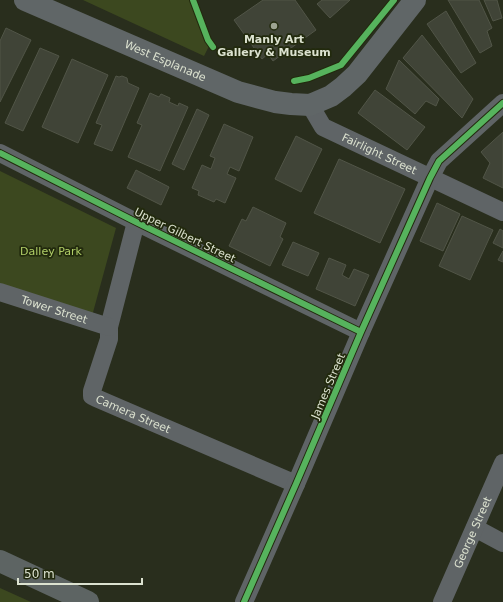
<svg xmlns="http://www.w3.org/2000/svg" width="503" height="602" font-family="'DejaVu Sans',sans-serif">
  <style>
    .green { fill: #3c481f }
    .building { fill: #404437; stroke: #515547 }
    .lines { fill: none; stroke-linecap: round; stroke-linejoin: round }
    .minor { stroke: #5f6466; stroke-width: 18 }
    .secondary { stroke: #606667; stroke-width: 22 }
    .primary { stroke: #5d6463; stroke-width: 22 }
    .cycleway-casing { stroke: #222a0d; stroke-width: 8 }
    .cycleway { stroke: #56b35d; stroke-width: 6 }
    .poi-dot { fill: #9da391; stroke: #222a0d; stroke-width: 1.5 }
    .labels { text-anchor: middle; stroke-width: 3.5; stroke-linejoin: round; paint-order: stroke }
    .poi-label { font-size: 11px; font-weight: bold; fill: #dce2d0; stroke: #222a0d }
    .street-label { font-size: 11px; fill: #dce2d0; stroke: #222a0d }
    .park-label { font-size: 11px; fill: #b0cd67; stroke: #222a0d }
  </style>
  <rect width="100%" height="100%" fill="#292e1d"/>
  <path class="green" d="M83,0h110l17,44 -6,12z
    M0,171l116,57 -24,88 -92,-30z
    M0,588l31,14h-31z"/>
  <path class="building" d="M263,0h32l21,30 -43,31 -5,-7 -6,5 -28,-39z
    M322,0h28l-20,18 -13,-14z
    M448,0h31l13,28 -5,3 5,15 -12,7z
    M484,0h13l5,18 -9,3z
    M446,11l30,52 -15,10 -34,-49z
    M6,28l25,12 -31,62v-61z
    M422,35l51,64 -11,19 -59,-60z
    M40,48l19,8 -36,75 -18,-8z
    M72,59l36,16 -30,68 -36,-16z
    M399,60l40,39 -3,7 -10,-5 -11,13 -29,-25z
    M116,76l3,1 3,-1 5,2 1,5 11,5 -27,63 -18,-7 8,-19 -6,-2z
    M375,90l50,37 -18,23 -49,-37z
    M150,93l9,4 2,-3 9,4 -1,4 9,4 1,-3 9,4 -28,64 -32,-14 14,-32 -5,-2z
    M197,109l12,6 -25,55 -12,-6z
    M224,124l29,13 -14,34 -9,-4 -3,7 9,4 -11,25 -9,-4 -2,3 -16,-7 1,-4 -7,-3 10,-23 9,4 4,-11 -5,-2z
    M503,132v56l-20,-10 7,-15 -9,-11z
    M296,136l26,13 -21,43 -26,-13z
    M339,159l66,30 -25,54 -66,-30z
    M136,170l33,17 -8,18 -34,-17z
    M437,203l23,11 -17,37 -23,-10z
    M253,207l33,16 -6,14 3,2 -13,27 -41,-20 13,-27 4,2z
    M462,216l31,14 -23,50 -31,-14z
    M500,229l3,2v17l-10,-5z
    M293,242l26,11 -11,23 -26,-11z
    M503,251v11l-5,-2z
    M329,258l17,7 -4,10 7,4 5,-10 15,6 -14,31 -39,-17z"/>
  <g class="lines">
    <g class="minor">
      <path id="s1" d="M310,105l13,22 180,85"/>
      <path d="M0,153l136,69 225,110"/>
      <path id="s2" d="M136,222l-27,105v12l-17,52v5l4,2 200,86"/>
      <path id="s3" d="M0,292l109,35"/>
      <path d="M475,528l28,15"/>
      <path d="M244,602l52,-118 65,-152 69,-154 9,-17 64,-58"/>
      <path id="s4" d="M442,602l61,-139"/>
    </g>
    <path class="secondary" id="s5" d="M25,0l213,92 37,10 16,2 19,1 21,-9 12,-9 14,-13 58,-74"/>
    <path class="primary" d="M0,561l88,41"/>
    <g class="cycleway-casing">
      <path id="cycleway" d="M193,0l15,40 5,7
        M294,81l15,-3 32,-13 53,-65
        M0,153l136,69 225,110
        M244,602l52,-118 65,-152 69,-154 9,-17 64,-58"/>
    </g>
    <use href="#cycleway" class="cycleway"/>
  </g>
  <circle class="poi-dot" cx="274" cy="26" r="4"/>
  <g class="labels">
    <g class="poi-label">
      <text x="274" y="43">Manly Art<tspan x="274" dy="13">Gallery &amp; Museum</tspan></text>
    </g>
    <g class="street-label">
      <text dy="4" stroke="none"><textPath href="#s5" startOffset="153">West Esplanade</textPath></text>
      <text dy="4" stroke="none"><textPath href="#s1" startOffset="88">Fairlight Street</textPath></text>
      <text transform="translate(185 235) rotate(26)" y="4">Upper Gilbert Street</text>
      <text dy="4" stroke="none"><textPath href="#s3" startOffset="57">Tower Street</textPath></text>
      <text transform="translate(328 386) rotate(-67)" y="4">James Street</text>
      <text dy="4" stroke="none"><textPath href="#s2" startOffset="225">Camera Street</textPath></text>
      <text dy="4" stroke="none"><textPath href="#s4" startOffset="76">George Street</textPath></text>
    </g>
    <g class="park-label">
      <text x="51" y="255">Dalley Park</text>
    </g>
  </g>
  <path d="M18 578v6h124v-6" fill="none" stroke="#dce2d0" stroke-width="2"/>
  <text x="24" y="578" font-size="12" fill="#dce2d0" stroke="#222a0d" stroke-width="3" paint-order="stroke">50 m</text>
</svg>
